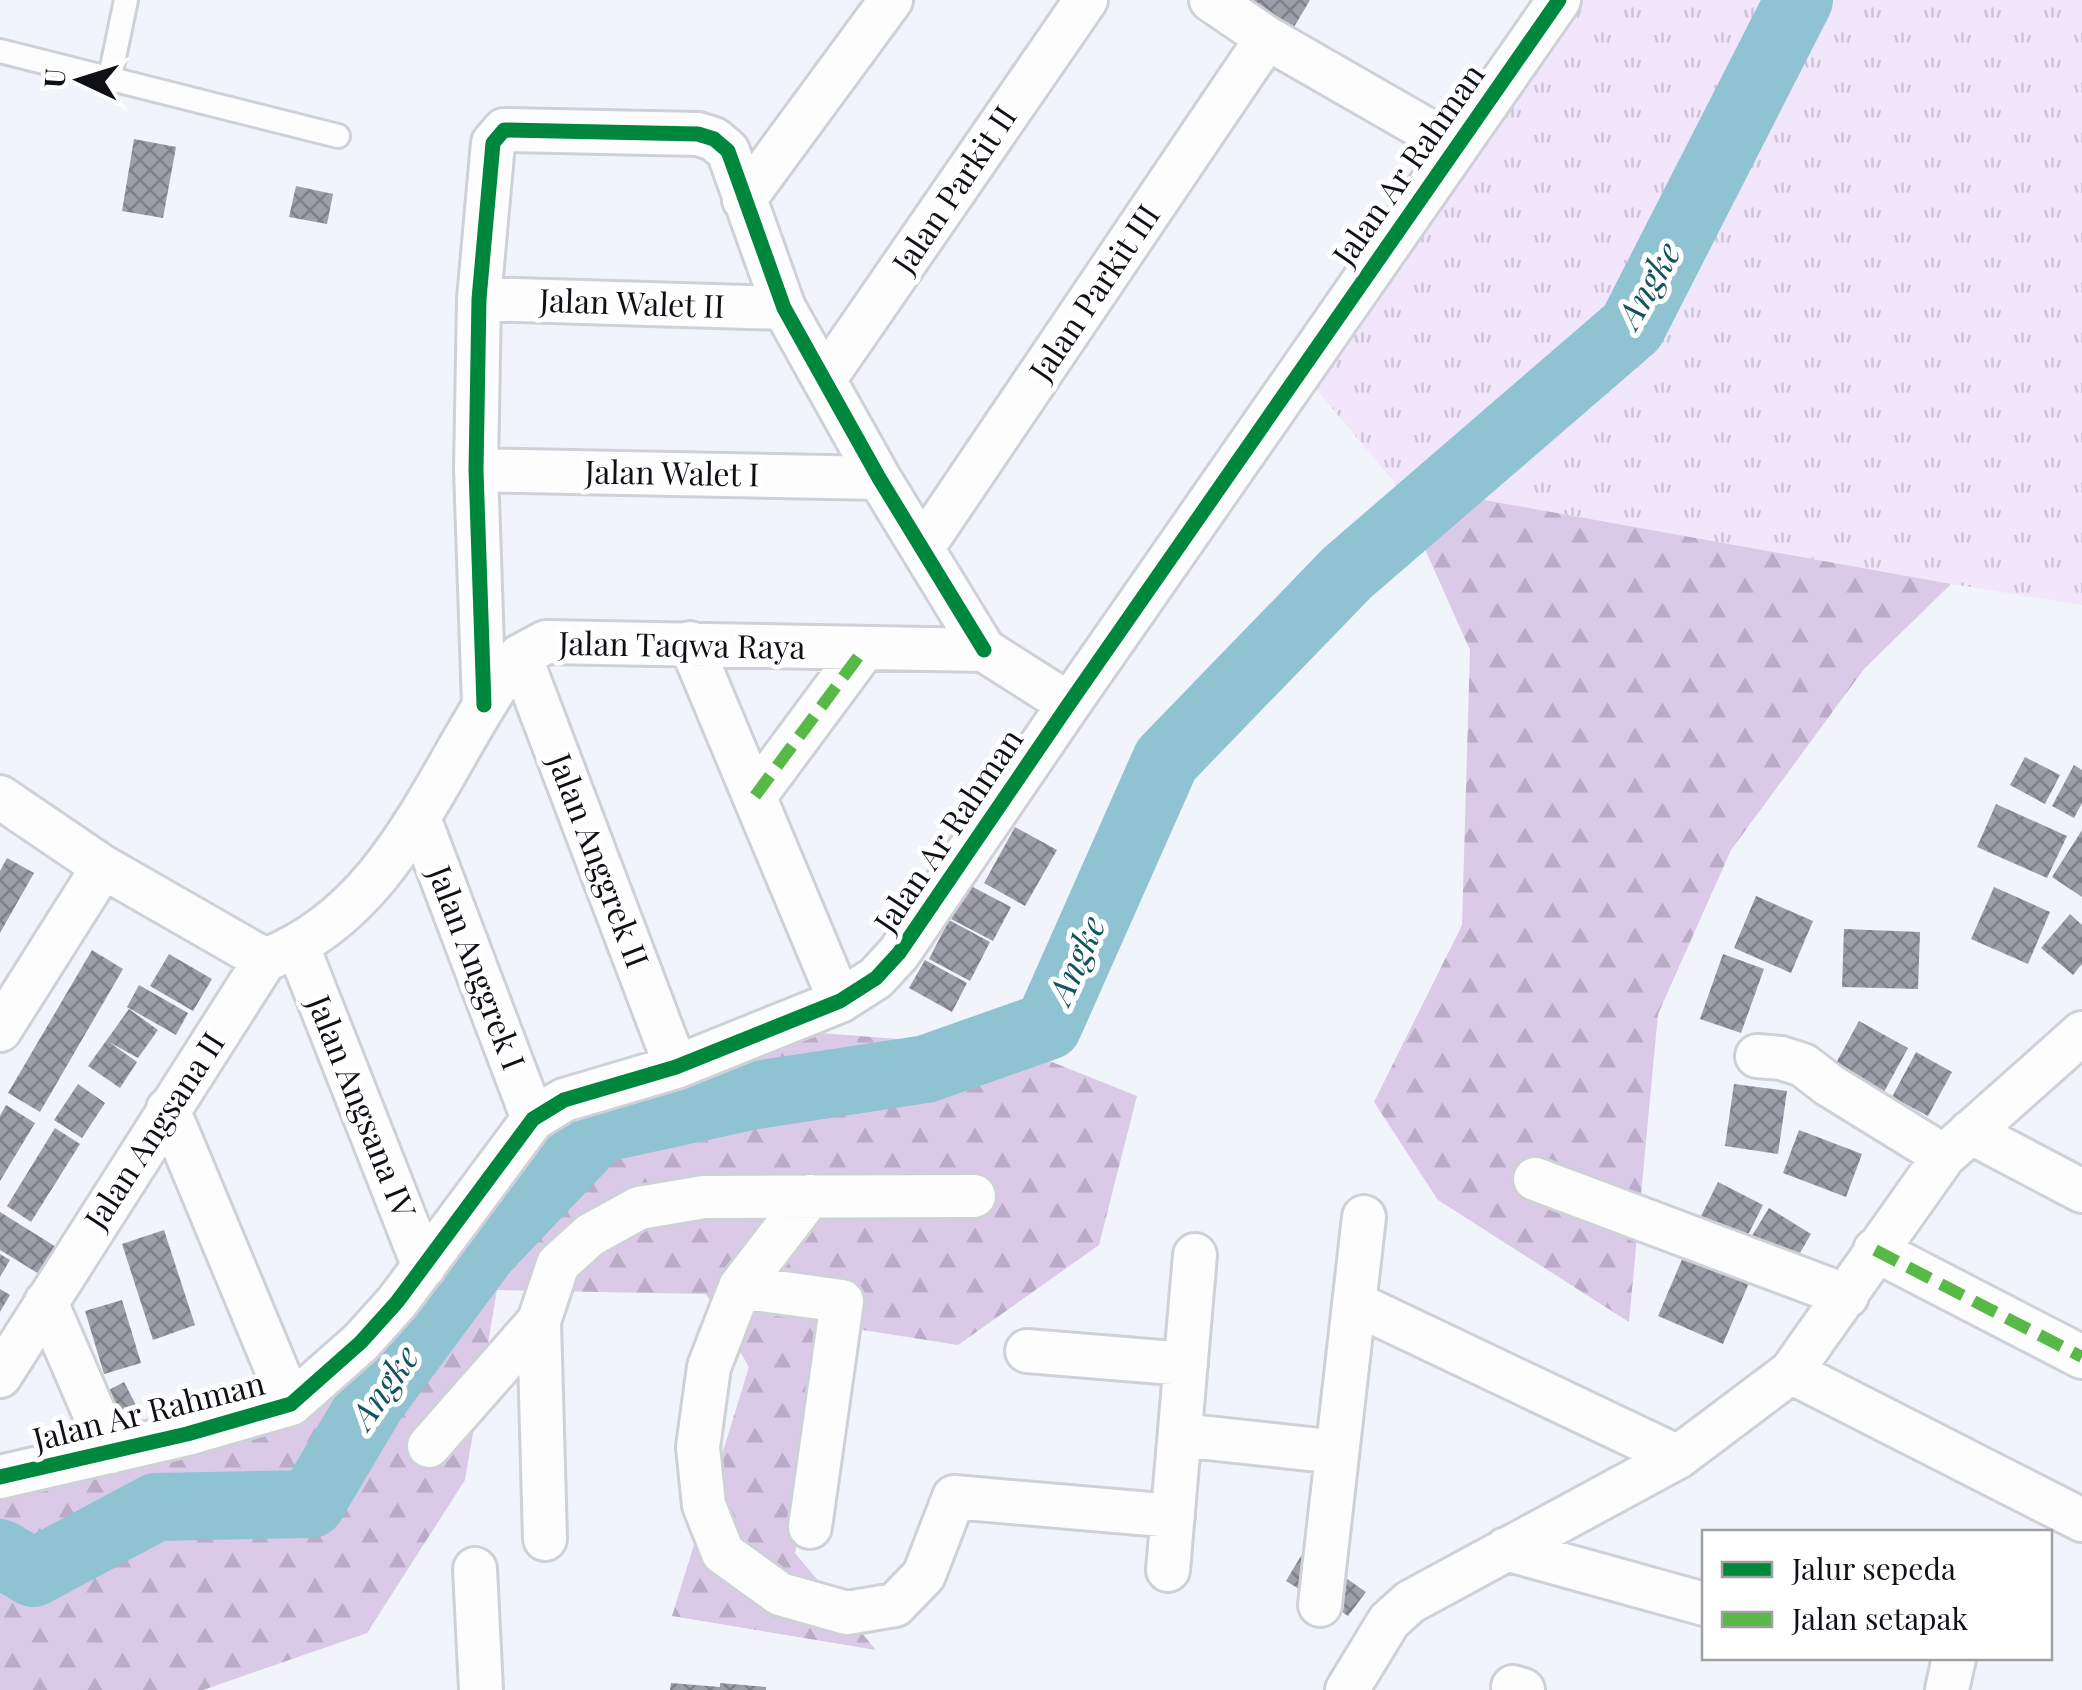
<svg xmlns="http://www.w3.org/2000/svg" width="2082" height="1690" font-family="'Playfair Display',serif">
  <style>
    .grass { fill: url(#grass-tufts) }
    .forest { fill: url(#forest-firs) }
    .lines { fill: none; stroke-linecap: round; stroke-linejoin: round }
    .river { stroke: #8fc3d1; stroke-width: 68 }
    .building { fill: url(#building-cross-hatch) }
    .lane-casing { stroke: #ced1d7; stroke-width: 28 }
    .street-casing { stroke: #ced1d7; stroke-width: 48 }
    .lane { stroke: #fdfdfe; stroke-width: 22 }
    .street { stroke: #fdfdfe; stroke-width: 42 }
    .quiet { stroke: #58b947; stroke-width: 12; stroke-dasharray: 25 12; stroke-linecap: butt }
    .cycleway-casing { stroke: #fff; stroke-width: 21 }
    .cycleway { stroke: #00873e; stroke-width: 15 }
    .labels { text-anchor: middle; stroke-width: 10; stroke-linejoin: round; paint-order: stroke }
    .street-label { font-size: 32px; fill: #0f1116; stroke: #fff }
    .water-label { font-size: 35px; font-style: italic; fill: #155361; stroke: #fff }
  </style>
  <defs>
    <pattern id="grass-tufts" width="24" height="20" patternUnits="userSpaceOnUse" patternTransform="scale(2.5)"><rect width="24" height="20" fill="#f1e6fc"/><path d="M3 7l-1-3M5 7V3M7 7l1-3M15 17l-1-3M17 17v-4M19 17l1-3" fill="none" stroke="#cdc4d7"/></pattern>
    <pattern id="forest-firs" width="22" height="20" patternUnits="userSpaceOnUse" patternTransform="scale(2.5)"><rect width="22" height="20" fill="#dacae8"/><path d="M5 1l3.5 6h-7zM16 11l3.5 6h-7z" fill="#baacc6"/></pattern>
    <pattern id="building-cross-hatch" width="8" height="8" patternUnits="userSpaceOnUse" patternTransform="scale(2.5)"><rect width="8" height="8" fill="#9d9ea9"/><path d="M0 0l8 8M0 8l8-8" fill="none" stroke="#7e7f89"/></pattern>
  </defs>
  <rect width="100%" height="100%" fill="#f1f4fa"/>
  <path class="grass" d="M1531,0h551v605l-131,-21 -555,-100 -106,-126z"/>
  <path class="forest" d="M1396,484l555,100 -87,85 -133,181 -73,164 -29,308 -191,-122 -64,-98 88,-177 8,-275z
    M794,1031l223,17 120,48 -38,149 -141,100 -108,-17 -55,225 81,97 -204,-34 77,-249 -43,-73 -209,-4 -32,190 -98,153 -164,57h-203v-215l270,-57 101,-103 88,-126 111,-75z"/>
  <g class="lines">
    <path class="river" d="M0,1553l33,20 123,-66 155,-3 61,-103 112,-151 115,-121 151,-33 176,-27 122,-43 118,-266 181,-187 285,-246 167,-327"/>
  </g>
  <path class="building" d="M1249,0h61l-16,27z
    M134,139l42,8 -13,71 -41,-7z
    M296,186l37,8 -6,30 -38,-7z
    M2025,757l35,18 -15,29 -35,-19z
    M2074,765l8,5v33l-8,15 -22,-12z
    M1996,804l71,32 -20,42 -70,-31z
    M1015,827l42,23 -32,56 -41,-23z
    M2082,830v67l-30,-20z
    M7,858l27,15 -34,60v-62z
    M969,885l42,22 -18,34 -42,-22z
    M1994,887l56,25 -22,52 -57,-25z
    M1756,896l57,25 -22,52 -57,-25z
    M2070,914l12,11v39l-9,11 -32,-27z
    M949,920l41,22 -20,39 -41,-22z
    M1844,929l76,3 -2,57 -76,-2z
    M92,950l31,19 -83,143 -32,-19z
    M169,954l43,25 -19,32 -43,-25z
    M1723,954l41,15 -23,64 -41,-14z
    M925,960l42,23 -15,29 -43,-24z
    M139,985l49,28 -12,22 -49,-28z
    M129,1009l29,21 -20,28 -29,-16 28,20 -17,26 -32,-22z
    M1859,1021l49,27 -29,53 -49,-27z
    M1916,1052l36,20 -24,44 -36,-19z
    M78,1084l27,19 -23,35 -28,-18z
    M1734,1084l53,7 -9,63 -53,-8z
    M6,1105l29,18 -35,58v-65z
    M55,1128l25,16 -49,78 -24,-16z
    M1799,1130l63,24 -16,43 -63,-24z
    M1718,1182l45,23 -20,40 -45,-23z
    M1769,1208l42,26 -18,31 -43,-26z
    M0,1212l61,38 -17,27 -44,-27z
    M164,1230l31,95 -42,15 -31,-96z
    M1686,1250l65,28 -28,66 -65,-28z
    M0,1254l10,6 -10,17z
    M0,1289l10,6 -10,17z
    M122,1300l19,63 -37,11 -19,-63z
    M124,1382l13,25 -34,18 -13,-25z
    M1301,1556l18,11 -15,25 -18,-11z
    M1340,1574l26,18 -18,24 -25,-17z
    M671,1683l49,4v-4l46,4v3h-96z"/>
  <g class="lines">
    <g class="lane-casing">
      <path id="lane" d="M0,51l338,85
        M110,77l16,-77"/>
    </g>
    <g class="street-casing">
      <path id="street" d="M1211,0l56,38 188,108
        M744,200l147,-200
        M479,299l305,9
        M824,380l262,-380
        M476,470l403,8
        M923,547l344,-509
        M690,643l150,358
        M520,656l156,411
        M484,705l-8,-235 3,-171 14,-156 11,-13 194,4 16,5 14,12 56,157 95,170 105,172
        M755,796l109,-147
        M0,797l103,70 162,93c125,-48 168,-180 238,-284l17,-20 26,-14 438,8 85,54
        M419,818l114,301
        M298,947l126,320
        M0,1030l103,-163
        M1757,1056l24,2 22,7 26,20 115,71
        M168,1109l123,295
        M1970,1132l112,59
        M1535,1179l312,117
        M810,1196l-70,91 -31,80 -11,80 6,58 19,48 57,41 67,19 48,-8 29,-30 30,-78 219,19
        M1875,1250l207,107
        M740,1287l102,14 -32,226
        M46,1302l65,150
        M1354,1303l324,154
        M539,1321l6,218
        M1027,1351l159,13
        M1791,1372l291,148
        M0,1376l265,-416
        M1180,1435l157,17
        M429,1446l110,-125 19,-57 32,-29 49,-27 65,-11 270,-1
        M0,1477l187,-43 104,-30 70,-62 36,-40 136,-183 31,-19 112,-33 164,-66 36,-23 23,-25 170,-249 490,-704
        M1506,1549l198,55
        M475,1569l6,121
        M1168,1570l27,-315
        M1320,1605l44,-388
        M1513,1687l10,3
        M1347,1690l42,-69 21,-19 268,-145 113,-85 153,-216 138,-123
        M1947,1690l7,-32"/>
    </g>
    <use href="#lane" class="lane"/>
    <use href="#street" class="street"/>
    <path class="quiet" d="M755,796l109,-147
      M1875,1250l207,107"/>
    <g class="cycleway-casing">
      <path id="cycleway" d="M484,705l-8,-235 3,-171 14,-156 11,-13 194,4 16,5 14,12 56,157 95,170 105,172
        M0,1477l187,-43 104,-30 70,-62 36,-40 136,-183 31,-19 112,-33 164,-66 36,-23 23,-25 170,-249 490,-704"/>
    </g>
    <use href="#cycleway" class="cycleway"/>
  </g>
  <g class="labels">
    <g class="street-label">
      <text transform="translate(1409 165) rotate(-55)" y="11">Jalan Ar Rahman</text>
      <text transform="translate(955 190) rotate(-56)" y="11">Jalan Parkit II</text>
      <text transform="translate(1095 293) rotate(-56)" y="11">Jalan Parkit III</text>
      <text transform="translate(632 304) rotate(2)" y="11">Jalan Walet II</text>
      <text transform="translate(672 474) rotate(1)" y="11">Jalan Walet I</text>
      <text transform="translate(682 646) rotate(1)" y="11">Jalan Taqwa Raya</text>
      <text transform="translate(949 831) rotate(-56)" y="11">Jalan Ar Rahman</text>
      <text transform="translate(598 861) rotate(69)" y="11">Jalan Anggrek II</text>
      <text transform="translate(476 968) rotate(69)" y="11">Jalan Anggrek I</text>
      <text transform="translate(361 1107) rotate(68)" y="11">Jalan Angsana IV</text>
      <text transform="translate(155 1131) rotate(-57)" y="11">Jalan Angsana II</text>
      <text transform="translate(149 1412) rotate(-14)" y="11">Jalan Ar Rahman</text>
    </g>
    <g class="water-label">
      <text transform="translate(1649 285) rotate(-60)" y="12">Angke</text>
      <text transform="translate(1077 960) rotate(-66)" y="12">Angke</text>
      <text transform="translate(385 1387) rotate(-55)" y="12">Angke</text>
    </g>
  </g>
  <rect x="1702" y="1530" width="350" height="130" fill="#ffffff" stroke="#9fa0a2" stroke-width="2.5"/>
  <rect x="1722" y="1562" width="50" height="15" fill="#00873e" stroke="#9fa0a2" stroke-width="2.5"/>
  <text x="1792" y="1580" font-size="30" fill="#0f1116">Jalur sepeda</text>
  <rect x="1722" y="1612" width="50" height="15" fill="#58b947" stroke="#9fa0a2" stroke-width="2.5"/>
  <text x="1792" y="1630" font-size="30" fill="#0f1116">Jalan setapak</text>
  <g transform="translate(80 80) rotate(274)" stroke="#ffffff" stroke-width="8" paint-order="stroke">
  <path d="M0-8L18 38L0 25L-18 38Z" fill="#0f1116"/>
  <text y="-15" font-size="28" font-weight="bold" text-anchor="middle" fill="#0f1116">U</text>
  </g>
</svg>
